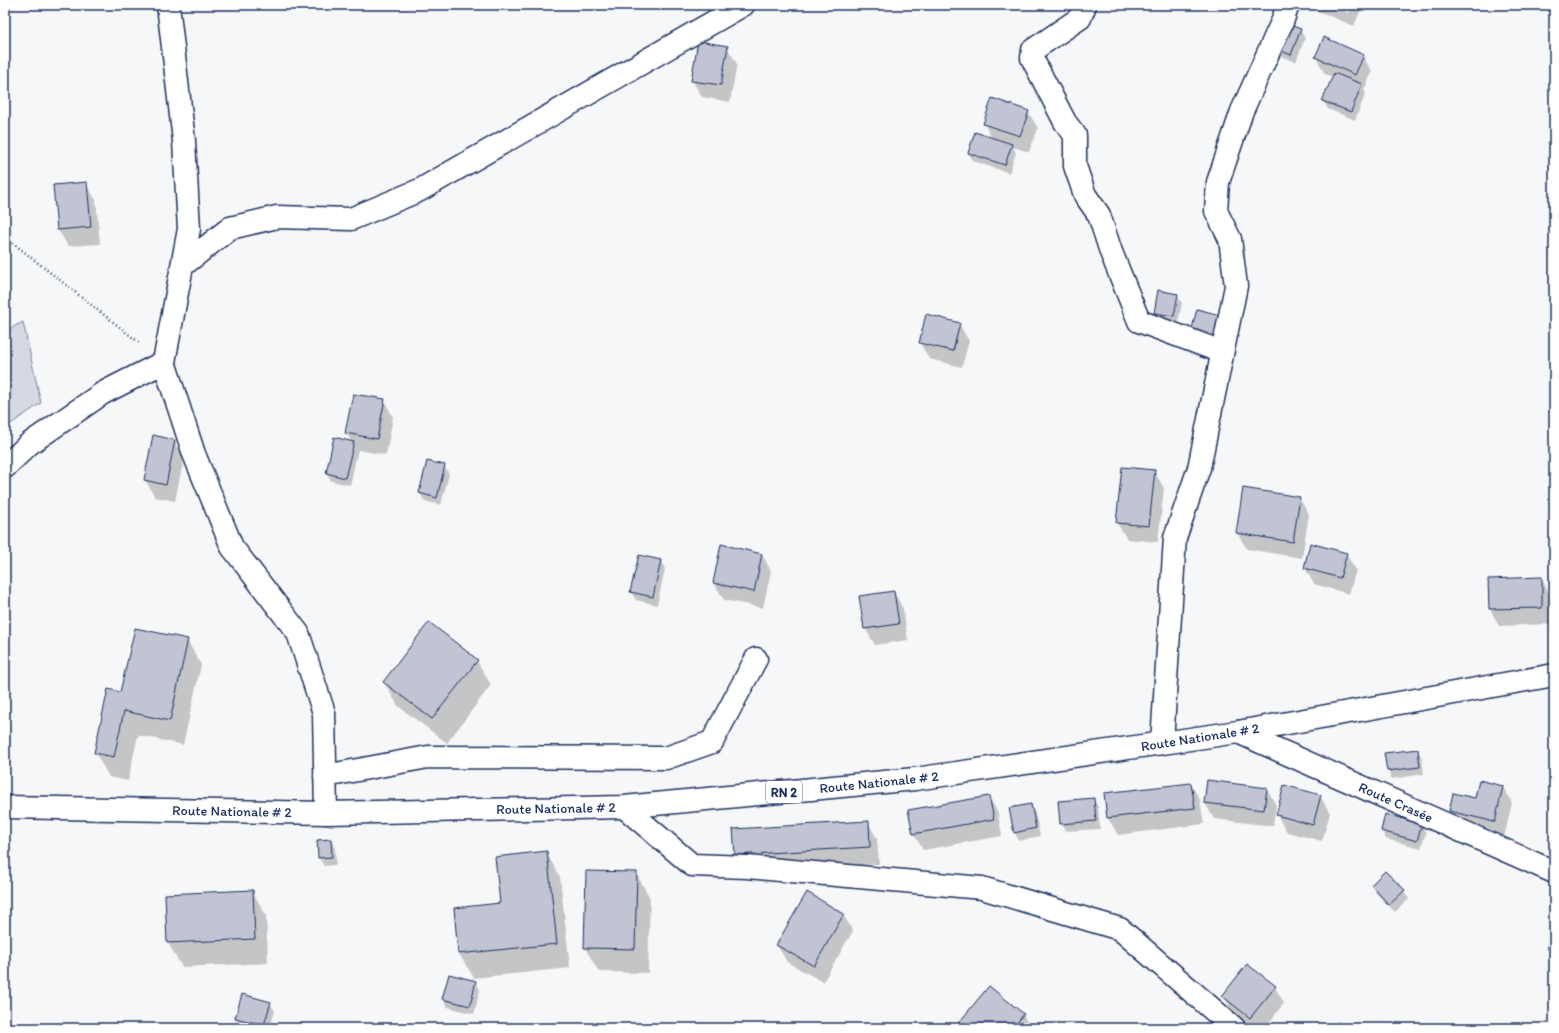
<svg xmlns="http://www.w3.org/2000/svg" width="1559" height="1033" font-family="Itim,sans-serif">
  <style>
    .green { fill: #d6d9e2; stroke: #7884a0 }
    .shadow { fill: #0003 }
    .building { fill: #c0c4d3; stroke: #1b2f5e }
    .lines { fill: none; stroke-linecap: round; stroke-linejoin: round }
    .minor-casing { stroke: #1b2f5e; stroke-width: 25 }
    .major-casing { stroke: #1b2f5e; stroke-width: 25 }
    .path { stroke: #1b2f5e; stroke-width: 2.5; stroke-dasharray: 1 3; stroke-linecap: butt }
    .minor { stroke: #fff; stroke-width: 22 }
    .major { stroke: #fff; stroke-width: 22 }
    .labels { text-anchor: middle; stroke-width: 3.5; stroke-linejoin: round; paint-order: stroke }
    .shield { fill: #fff; stroke: #5f6d8e; stroke-width: 1 }
    .shield-label { font-size: 13px; font-weight: bold; fill: #1b2f5e }
    .street-label { font-size: 14px; fill: #1b2f5e; stroke: #fff }
  </style>
  <rect width="100%" height="100%" fill="#f6f7f9"/>
  <filter id="ink" filterUnits="userSpaceOnUse"><feTurbulence type="fractalNoise" baseFrequency=".025" numOctaves="2"/><feDisplacementMap in="SourceGraphic" scale="8" xChannelSelector="R" yChannelSelector="G"/><feConvolveMatrix kernelMatrix="1 2 1 2 8 2 1 2 1" color-interpolation-filters="sRGB"/></filter>
  <g filter="url(#ink)">
    <path class="green" d="M23,322l18,81 -36,25v-97z"/>
    <path class="shadow" d="M1313,5h17l19,8 1,-2 -15,-6h28l-9,21 -39,-16z
      M1300,30l5,8 -9,24 -16,-6 -5,-8z
      M727,47l10,17 -7,38 -28,-5 -10,-17z
      M1363,56l9,16 -8,18 2,3 -11,27 -27,-11 -5,-8 10,-24 -8,-3 -9,-17z
      M1028,112l10,16 -9,24 -16,-5 3,6 -7,20 -36,-12 -4,-8 24,-14 -9,-15z
      M86,184l10,16 4,44 -32,2 -10,-16z
      M1177,295l5,8 -4,20 -18,-2 -5,-9z
      M959,324l10,17 -7,26 -33,-8 -9,-16z
      M384,400l9,17 -7,38 -28,-5 -8,35 -19,-4 -4,-8 25,-31 -6,-9z
      M154,437l20,4 10,17 -9,43 -20,-4 -10,-17z
      M427,462l17,4 5,8 -8,31 -17,-4 -4,-8z
      M1154,471l10,17 -6,54 -31,-3 -10,-16z
      M1299,498l10,16 -7,44 -55,-9 -10,-16z
      M762,554l9,17 -8,37 -39,-8 -10,-17z
      M1346,554l10,16 -7,24 -35,-10 -9,-16z
      M640,556l21,5 4,8 -8,36 -21,-5 -5,-8z
      M1541,578l9,17 1,29 -52,2 -9,-17 -1,-29z
      M894,592l9,17 5,31 -33,5 -10,-17z
      M187,640l14,25 -18,80 -45,-10 -10,46 -19,-4 -14,-25 26,-59z
      M477,661l14,24 -44,58 -49,-37 -14,-24z
      M1417,750l5,8 2,16 -32,5 -4,-8z
      M1191,784l9,16 4,24 -86,11 -10,-17 -3,-24z
      M1503,787l9,16 -8,35 -45,-11 -9,-16z
      M1267,789l9,16 -3,21 -59,-7 -9,-16z
      M1320,796l10,17 -8,28 -35,-9 -10,-17z
      M989,797l9,16 4,23 -79,14 -9,-16 -4,-23z
      M1093,799l5,8 2,22 -34,2 -5,-8z
      M1030,805l5,8 5,23 -21,5 -4,-8z
      M868,822l9,17 2,25 -134,8 -9,-17 -2,-25z
      M1421,825l5,8 -5,15 -35,-9 -4,-8z
      M331,840l4,8 1,17 -12,1 -5,-8 -1,-17z
      M546,852l14,25 10,91 -96,10 -15,-24z
      M636,873l14,25 -2,75 -49,-1 -14,-24z
      M1372,885l32,6 5,8 -14,13 -19,-19z
      M252,891l14,24 2,48 -86,4 -14,-24z
      M843,914l10,17 -30,51 -36,-20 -10,-17z
      M1554,940v17l-7,-10z
      M476,982l4,8 -6,24 -26,-7 -5,-8z
      M1275,987l9,16 -19,25h-13l-19,-15 -9,-17z
      M989,988l34,27 8,13h-72l-1,-2z
      M270,1003l5,8 -5,17h-20l-9,-2 -5,-9z"/>
    <path class="building" d="M1333,5h14l-2,5z
      M1284,23l17,6 -10,26 -17,-7z
      M1324,37l40,18 -9,20 -40,-18z
      M698,41l30,5 -7,39 -30,-4z
      M1334,73l28,11 -11,28 -29,-11z
      M992,98l37,13 -9,25 -37,-12z
      M975,132l37,12 -7,21 -37,-12z
      M87,182l4,45 -34,3 -4,-45z
      M1158,290l20,4 -4,22 -20,-3z
      M1197,309l27,7 -7,26 -27,-6z
      M926,314l34,9 -7,28 -34,-8z
      M353,394l32,5 -8,40 -32,-6z
      M153,435l22,5 -9,45 -22,-5z
      M334,437l20,5 -9,36 -19,-5z
      M427,461l18,4 -8,33 -18,-5z
      M1122,467l33,3 -6,56 -33,-3z
      M1243,488l57,9 -7,45 -57,-9z
      M1310,543l37,10 -7,25 -36,-10z
      M721,544l41,10 -8,38 -41,-9z
      M639,555l22,5 -8,37 -23,-5z
      M1542,577v31l-53,1 -1,-30z
      M894,591l5,33 -35,5 -5,-33z
      M429,622l49,38 -46,59 -49,-37z
      M135,628l53,11 -18,82 -46,-10 -10,46 -20,-4 14,-64 12,3z
      M1418,749l2,18 -33,4 -3,-18z
      M1207,780l60,8 -3,22 -60,-7z
      M1479,780l24,6 -8,36 -46,-11 4,-18 22,5z
      M1191,783l4,25 -88,10 -3,-25z
      M1284,785l37,10 -8,30 -37,-10z
      M989,796l5,23 -81,15 -5,-24z
      M1094,798l2,23 -36,3 -2,-23z
      M1031,804l5,24 -22,5 -5,-25z
      M1385,814l37,10 -5,17 -36,-10z
      M869,821l1,26 -135,8 -2,-26z
      M331,839l1,18 -14,1 -1,-18z
      M547,851l10,93 -99,10 -4,-46 46,-5 -5,-46z
      M586,871l51,1 -2,77 -51,-1z
      M1385,871l20,19 -16,15 -18,-20z
      M253,890l2,49 -88,4 -2,-49z
      M807,892l37,22 -30,52 -38,-21z
      M1554,938v16l-8,-7z
      M1247,964l29,22 -26,32 -28,-22z
      M449,974l27,7 -6,25 -28,-7z
      M989,986l35,28 -11,14h-54l-3,-2z
      M242,994l29,8 -7,23 -29,-7z
      M1338,1022l7,6h-12z"/>
    <g class="lines">
      <g class="minor-casing">
        <path id="minor" d="M168,5l16,136 5,88 -25,133 30,92 38,93 66,86 26,80 2,100
          M1085,5l-5,13 -47,32 -1,8 33,64 10,13v31l10,29 14,20 12,37 28,69 83,31
          M182,266l48,-38 47,-11 74,2 69,-29 323,-185
          M5,467l24,-23 74,-51 61,-31
          M1238,732l316,140
          M1162,743l13,-205 24,-70 37,-182 -6,-47 -14,-28 2,-29 24,-71 40,-89 6,-17
          M325,776l103,-19 238,1 46,-16 44,-83
          M624,807l68,58 55,2 235,21 138,41 114,99"/>
      </g>
      <g class="major-casing">
        <path id="major" d="M5,807l321,6 298,-6 291,-28 323,-47 316,-57"/>
      </g>
      <path class="path" d="M5,239l9,5 127,100"/>
      <use href="#minor" class="minor"/>
      <use href="#major" class="major"/>
    </g>
  </g>
  <g class="labels">
    <rect class="shield" x="766" y="781" width="36" height="22" rx="3"/>
    <g class="shield-label">
      <text x="784" y="797">RN 2</text>
    </g>
    <g class="street-label">
      <text transform="translate(1200 737) rotate(-9)" y="5">Route Nationale # 2</text>
      <text transform="translate(879 782) rotate(-6)" y="5">Route Nationale # 2</text>
      <text transform="translate(1396 802) rotate(24)" y="5">Route Crasée</text>
      <text transform="translate(556 808) rotate(-1)" y="5">Route Nationale # 2</text>
      <text transform="translate(232 811) rotate(1)" y="5">Route Nationale # 2</text>
    </g>
  </g>
  <rect width="1559" height="1033" fill="none" stroke="#fff" stroke-width="20"/>
  <rect x="10" y="10" width="1539" height="1013" fill="none" stroke="#1b2f5e" stroke-width="1.5" filter="url(#ink)"/>
</svg>
